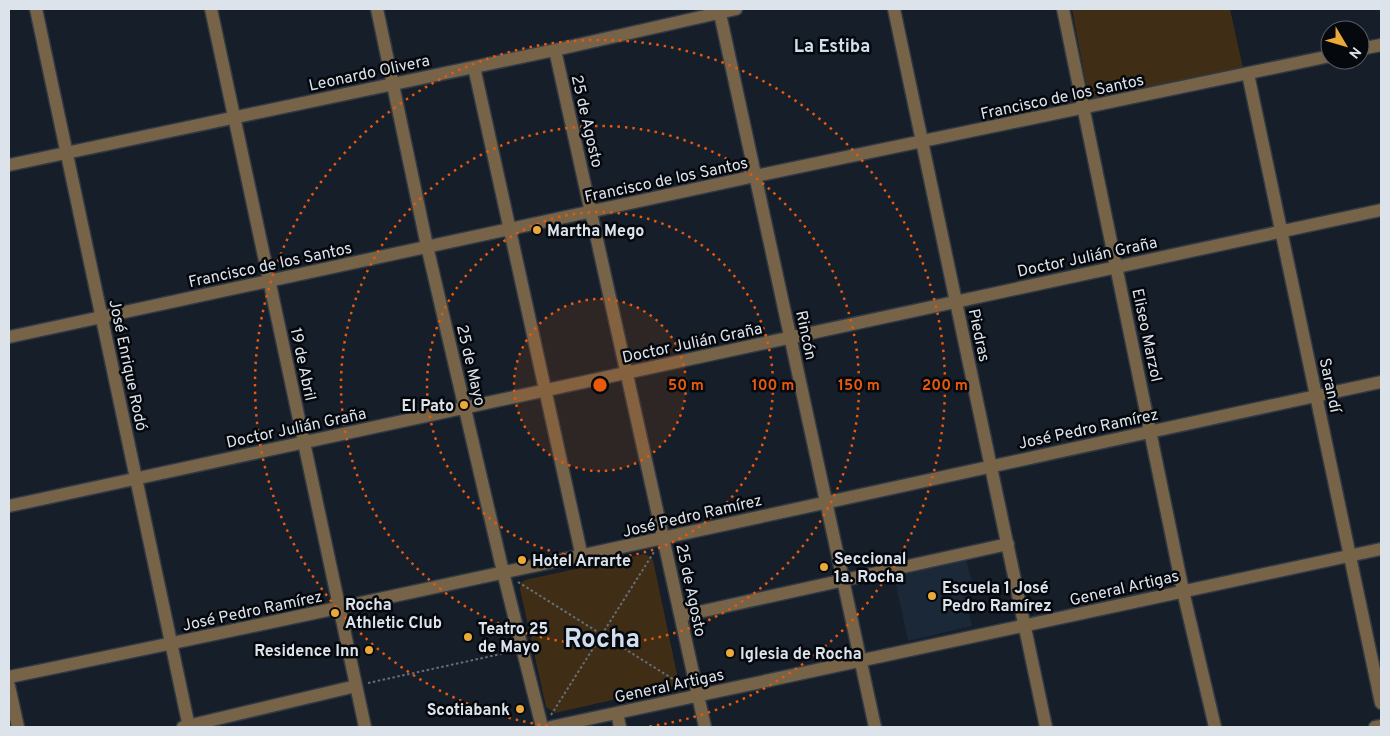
<svg xmlns="http://www.w3.org/2000/svg" width="1390" height="736" font-family="Overpass,sans-serif">
  <style>
    .built { fill: #1a2837 }
    .green { fill: #3f2e15 }
    .lines { fill: none; stroke-linecap: round; stroke-linejoin: round }
    .minor-casing { stroke: #313a44; stroke-width: 15 }
    .path { stroke: #676f78; stroke-width: 2; stroke-dasharray: 2.5 2.5; stroke-linecap: butt }
    .minor { stroke: #776347; stroke-width: 12 }
    .ring { fill: none; stroke: #e8590c; stroke-width: 2.5; stroke-dasharray: 2.5 5 }
    .poi-dot { fill: #eba93a; stroke: #05080d; stroke-width: 2 }
    .labels { text-anchor: middle; stroke-width: 5; stroke-linejoin: round; paint-order: stroke }
    .street-label { font-size: 16px; fill: #dde3eb; stroke: #05080d }
    .poi-label { font-size: 16px; font-weight: bold; fill: #dde3eb; stroke: #05080d; text-anchor: start }
    .neighbourhood-label { font-size: 18px; font-weight: bold; fill: #d2deed; stroke: #05080d }
    .town-label { font-size: 26px; font-weight: bold; fill: #d2deed; stroke: #05080d }
    .centre { fill: #e8590c; stroke: #05080d; stroke-width: 2.5 }
    .ring-label { font-size: 15px; text-anchor: middle; font-weight: bold; fill: #e8590c; stroke: #05080d; stroke-width: 5; stroke-linejoin: round; paint-order: stroke }
  </style>
  <rect width="100%" height="100%" fill="#151e29"/>
  <path class="built" d="M966,559l7,28 -9,3 8,36 -64,15 -14,-66z"/>
  <path class="green" d="M1072,9h158l13,59 -154,32z
    M644,554l5,2 4,4 25,119 -4,7 -119,27 -9,-6 -26,-118 1,-6 4,-3z"/>
  <g class="lines">
    <g class="minor-casing">
      <path id="minor" d="M36,9l153,718
        M211,9l154,718
        M377,9l50,237 76,326 39,155
        M719,9l156,718
        M894,9l152,718
        M1063,9l120,582 32,136
        M1360,49l21,-4
        M555,50l150,677
        M474,67l108,490
        M1248,74l133,629
        M9,165l546,-115 181,-41
        M9,337l746,-161 575,-120
        M9,506l1372,-296
        M681,616l327,-72
        M9,677c458,-94 915,-197 1372,-295
        M9,686l9,41
        M617,713l3,14
        M183,727l173,-41
        M551,727l830,-178
        M1375,727l6,-1"/>
    </g>
    <path class="path" d="M518,582l166,104
      M368,683l142,-31
      M551,715l103,-163"/>
    <use href="#minor" class="minor"/>
  </g>
  <circle cx="600" cy="385" r="86" fill="#e8590c" fill-opacity=".12"/>
  <g class="ring">
    <circle cx="600" cy="385" r="86"/>
    <circle cx="600" cy="385" r="173"/>
    <circle cx="600" cy="385" r="259"/>
    <path d="M555 727A345 345 0 1 1 645 727"/>
  </g>
  <g class="poi-dot">
    <circle cx="537" cy="230" r="5"/>
    <circle cx="464" cy="405" r="5"/>
    <circle cx="522" cy="560" r="5"/>
    <circle cx="824" cy="567" r="5"/>
    <circle cx="932" cy="596" r="5"/>
    <circle cx="335" cy="613" r="5"/>
    <circle cx="468" cy="637" r="5"/>
    <circle cx="369" cy="650" r="5"/>
    <circle cx="730" cy="653" r="5"/>
    <circle cx="520" cy="709" r="5"/>
  </g>
  <g class="labels">
    <g class="street-label">
      <text transform="translate(369 72) rotate(-12)" y="6">Leonardo Olivera</text>
      <text transform="translate(1062 96) rotate(-12)" y="6">Francisco de los Santos</text>
      <text transform="translate(588 121) rotate(77)" y="6">25 de Agosto</text>
      <text transform="translate(666 179) rotate(-12)" y="6">Francisco de los Santos</text>
      <text transform="translate(1087 256) rotate(-12)" y="6">Doctor Julián Graña</text>
      <text transform="translate(270 264) rotate(-12)" y="6">Francisco de los Santos</text>
      <text transform="translate(807 335) rotate(78)" y="6">Rincón</text>
      <text transform="translate(980 335) rotate(78)" y="6">Piedras</text>
      <text transform="translate(1148 335) rotate(78)" y="6">Eliseo Marzol</text>
      <text transform="translate(692 342) rotate(-12)" y="6">Doctor Julián Graña</text>
      <text transform="translate(304 364) rotate(78)" y="6">19 de Abril</text>
      <text transform="translate(129 365) rotate(78)" y="6">José Enrique Rodó</text>
      <text transform="translate(472 365) rotate(77)" y="6">25 de Mayo</text>
      <text transform="translate(1331 385) rotate(78)" y="6">Sarandí</text>
      <text transform="translate(296 427) rotate(-12)" y="6">Doctor Julián Graña</text>
      <text transform="translate(1088 428) rotate(-12)" y="6">José Pedro Ramírez</text>
      <text transform="translate(692 515) rotate(-13)" y="6">José Pedro Ramírez</text>
      <text transform="translate(1124 587) rotate(-13)" y="6">General Artigas</text>
      <text transform="translate(692 590) rotate(78)" y="6">25 de Agosto</text>
      <text transform="translate(252 610) rotate(-12)" y="6">José Pedro Ramírez</text>
      <text transform="translate(669 685) rotate(-12)" y="6">General Artigas</text>
    </g>
    <g class="poi-label">
      <text x="547" y="236">Martha Mego</text>
      <text x="454" y="411" text-anchor="end">El Pato</text>
      <text x="834" y="564">Seccional<tspan x="834" dy="18">1a. Rocha</tspan></text>
      <text x="532" y="566">Hotel Arrarte</text>
      <text x="942" y="593">Escuela 1 José<tspan x="942" dy="18">Pedro Ramírez</tspan></text>
      <text x="345" y="610">Rocha<tspan x="345" dy="18">Athletic Club</tspan></text>
      <text x="478" y="634">Teatro 25<tspan x="478" dy="18">de Mayo</tspan></text>
      <text x="359" y="656" text-anchor="end">Residence Inn</text>
      <text x="740" y="659">Iglesia de Rocha</text>
      <text x="510" y="715" text-anchor="end">Scotiabank</text>
    </g>
    <g class="neighbourhood-label">
      <text x="832" y="52">La Estiba</text>
    </g>
    <g class="town-label">
      <text x="602" y="647">Rocha</text>
    </g>
  </g>
  <circle cx="600" cy="385" r="8" class="centre"/>
  <g class="ring-label">
    <text x="686" y="390">50 m</text>
    <text x="773" y="390">100 m</text>
    <text x="859" y="390">150 m</text>
    <text x="945" y="390">200 m</text>
  </g>
  <rect width="1390" height="736" fill="none" stroke="#dde3eb" stroke-width="20"/>
  <g transform="translate(1345 45) rotate(128)"><circle r="24" fill="#05080d" stroke="#5b6066"/>
  <path d="M0-4L9 19L0 12L-9 19Z" fill="#eba93a"/>
  <text y="-8" font-size="14" font-weight="bold" text-anchor="middle" fill="#dde3eb">N</text>
  </g>
</svg>
